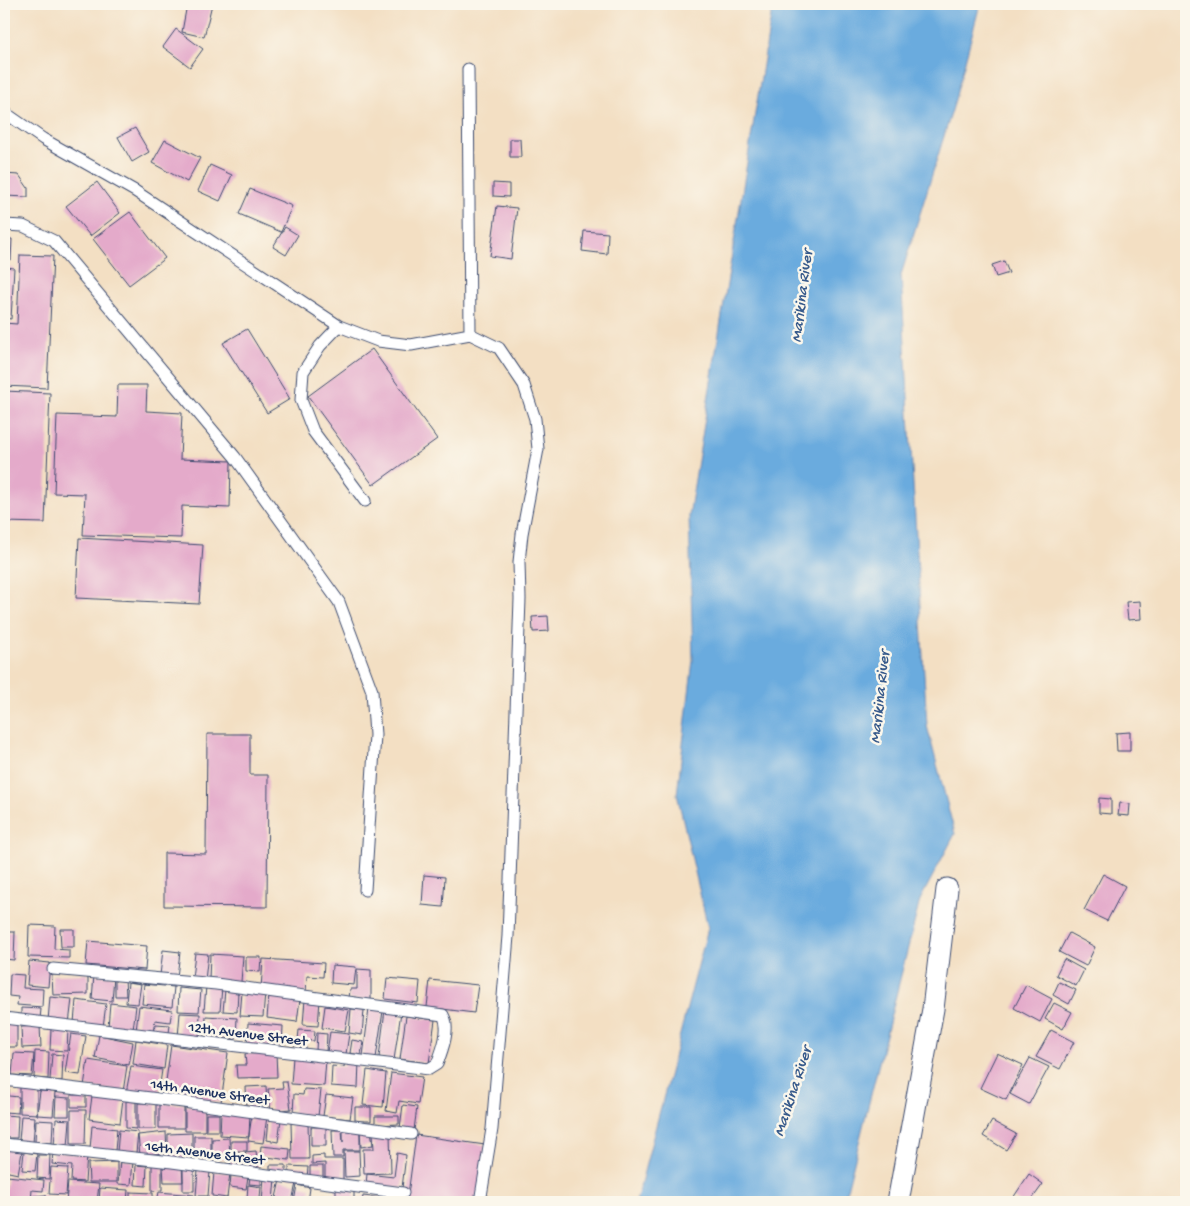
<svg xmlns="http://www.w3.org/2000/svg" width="1190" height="1206" font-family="'Gochi Hand',sans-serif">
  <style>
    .water { fill: #6aabde; stroke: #426d9e }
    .building { fill: #e4aaca }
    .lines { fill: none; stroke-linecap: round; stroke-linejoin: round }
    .lane-casing { stroke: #3b496d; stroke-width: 13 }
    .street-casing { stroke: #3b496d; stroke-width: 23 }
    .lane { stroke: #fff; stroke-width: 11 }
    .street { stroke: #fff; stroke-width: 21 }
    .labels { text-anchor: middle; stroke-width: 5; stroke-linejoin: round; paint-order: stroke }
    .street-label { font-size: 15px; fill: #1b2f5e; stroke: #fbf7ec }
    .water-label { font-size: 16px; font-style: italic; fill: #375a8b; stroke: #fbf7ec }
  </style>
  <rect width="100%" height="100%" fill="#fbf7ec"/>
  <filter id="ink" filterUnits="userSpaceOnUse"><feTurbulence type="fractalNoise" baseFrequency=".02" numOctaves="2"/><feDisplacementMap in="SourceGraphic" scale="10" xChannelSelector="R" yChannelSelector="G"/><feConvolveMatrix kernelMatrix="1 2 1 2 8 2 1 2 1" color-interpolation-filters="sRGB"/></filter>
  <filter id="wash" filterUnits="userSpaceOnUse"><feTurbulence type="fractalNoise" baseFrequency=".0096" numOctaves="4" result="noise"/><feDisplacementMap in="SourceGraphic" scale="20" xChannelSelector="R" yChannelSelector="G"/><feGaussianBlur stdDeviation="1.12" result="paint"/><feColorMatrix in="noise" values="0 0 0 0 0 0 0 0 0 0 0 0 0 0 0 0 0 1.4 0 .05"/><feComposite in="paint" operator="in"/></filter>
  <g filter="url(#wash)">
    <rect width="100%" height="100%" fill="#f3dfc3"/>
    <path class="water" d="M773,4h207l-27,103 -52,168 26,451 28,108 -35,66 -76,302h-208l72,-274 -31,-134 16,-134 -4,-144z"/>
    <g id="blocks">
      <path class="building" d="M187,4h25l-8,33 -22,-5z
        M176,29l27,20 -13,18 -27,-20z
        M135,128l14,24 -17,10 -14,-25z
        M510,139h10l1,18h-11z
        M165,140l35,18 -13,24 -35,-19z
        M210,165l22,10 -12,26 -22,-10z
        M4,174l15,1 9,13v9l-24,-1z
        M97,182l23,31 -30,23 -24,-30z
        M493,183l16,1v13l-16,-1z
        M250,189l42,17 -11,26 -42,-18z
        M497,206l20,2 -6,51 -21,-3z
        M130,212l35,46 -36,27 -36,-46z
        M285,227l13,8 -12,20 -13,-8z
        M584,231l24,2 -1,21 -25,-3z
        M4,239h8l-1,21h-7z
        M20,255l33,1 -6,132 -43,-2v-63l13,1z
        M1004,261l5,12 -13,4 -4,-12z
        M4,267l10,1 -3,51 -7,-1z
        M247,329l43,70 -23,14 -44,-70z
        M372,349l65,90 -64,46 -65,-89z
        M118,385h29l-1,26 36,2 -2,46 51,2 -1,47 -48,-2 -1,32 -98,-3 2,-41 -31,-1 3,-78 60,2z
        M4,391l46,2 -5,130 -41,-1z
        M79,538l124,7 -4,59 -123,-6z
        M1140,601l1,18 -13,1 -2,-18z
        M548,616l1,15 -16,1 -1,-15z
        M1130,732v19h-13l-1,-18z
        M207,734h43v41h18l-1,132 -103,-1v-53l42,1z
        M1099,798l12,1v15l-12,-1z
        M1120,803l10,1 -1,12 -11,-1z
        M1103,874l22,12 -18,35 -23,-11z
        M424,875l21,2 -2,30 -21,-2z
        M29,925l26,1 -1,23 15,1v8l-41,-1z
        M60,929h14v18h-13z
        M4,932h11l-1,28 -10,-1z
        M1069,933l26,14 -9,19 -27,-14z
        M88,941l59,5 -2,24 -59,-5z
        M163,950l17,2 -3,25 -17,-2z
        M195,953l13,1 -3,26 -13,-2z
        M210,954l33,2 -2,26 -32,-2z
        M246,957h15l-1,15 -14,-1z
        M263,959l61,4 -1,14 -16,-1 -1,17 -45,-4z
        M1064,959l20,11 -8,16 -20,-11z
        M29,961l21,2 -2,24 -21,-2z
        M332,965l24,2 -2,18 -23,-2z
        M357,969l14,1v30l-22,-1 1,-10h7z
        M10,974l14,1 -1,13 20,1 -1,18 -25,-2 1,-8 -9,-1z
        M88,974v20l-35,1 -1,-20z
        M94,975l20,1 -2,25 -20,-2z
        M115,978h10l1,18h-11z
        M387,978l33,3 -2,22 -33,-4z
        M430,980l48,5 -4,28 -47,-6z
        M128,982l13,2 -3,20 -12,-1z
        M1059,982l17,8 -7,14 -16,-9z
        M144,984l30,3 -2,20 -30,-3z
        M1026,985l26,14 -12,23 -26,-14z
        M206,986l16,1 -2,24h-16z
        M179,988l22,2 -2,22 -21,-1z
        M225,990l13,1 -1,21 -14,-1z
        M242,992l23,1 -2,24 -23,-1z
        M269,995l31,4 -3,23 -30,-4z
        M50,997l22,2 -3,25 -21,-3z
        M305,999l15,1 -2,26 -15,-1z
        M76,1000l30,4 -3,23 -29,-4z
        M110,1003l26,3 -3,24 -25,-3z
        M1054,1003l18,9 -9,17 -18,-10z
        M139,1006l33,4 -2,12 -15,-2 -2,13 -17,-2z
        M325,1006l24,4 -4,21 -23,-3z
        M21,1008l20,1 -1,10 -19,-2z
        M351,1009l13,1 -2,25 -13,-2z
        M369,1009l14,2 -7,47 -13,-2z
        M385,1010l16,2 -7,48 -15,-3z
        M180,1013l20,1 -1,24 -21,-1z
        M206,1016l31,2 -1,21 -31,-2z
        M406,1016l29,4 -6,43 -29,-4z
        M248,1023l35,3 -1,21 -35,-2z
        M4,1024h13v23h-13z
        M156,1024l14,1 -1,8 -14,-1z
        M40,1026l1,21 -19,1 -1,-21z
        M51,1029l17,1 -1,21 -17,-1z
        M299,1030l16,1 -1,10 -16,-1z
        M1051,1030l23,12 -14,27 -24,-12z
        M330,1032l19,2 -3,20 -19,-2z
        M317,1033l10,1 -1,18 -10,-1z
        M71,1034l15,2 -6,39 -15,-2z
        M99,1035l34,7 -4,23 -34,-7z
        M136,1040l31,5 -3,24 -31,-5z
        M352,1040l11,2 -2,13 -11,-2z
        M171,1045l57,8 -7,49 -57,-7z
        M35,1051l14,1 -1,27 -14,-1z
        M14,1053l20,1 -2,22 -20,-1z
        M276,1053l1,24 -40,1 -1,-13h10l-1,-11z
        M997,1053l26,12 -17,35 -26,-12z
        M7,1054l1,21 -4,1v-21z
        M52,1054l11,1 -1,26 -12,-1z
        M293,1057l33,3 -2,26 -33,-2z
        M1030,1058l19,9 -20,37 -19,-10z
        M88,1060l39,6 -4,26 -39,-6z
        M345,1060l14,1 -1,27 -27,-2 1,-20 12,1z
        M131,1066l31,4 -4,27 -32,-4z
        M367,1070l19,3 -3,34 -20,-2z
        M391,1073l31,4 -4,27 -19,-3 -2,12 -11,-2z
        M282,1082h5l4,27 -20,2 -3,-22 15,-1z
        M266,1086l1,21 -20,1 -1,-21z
        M4,1087h5v9l10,1 -1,16 -14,-1z
        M20,1087l17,1v26l-17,-1z
        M304,1089l17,1 -3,26 -25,-2 1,-20 9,1z
        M40,1091l15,1 -2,24 -16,-1z
        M71,1095h15v12h-15z
        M326,1095l27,3 -3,21 -27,-3z
        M92,1096l31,3 -3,24 -31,-4z
        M56,1097l13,1v18h-14z
        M126,1101l10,1v27l-10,-1z
        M138,1103h18v26h-18z
        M159,1104h25v24h-25z
        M205,1105v26h-20v-25z
        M403,1105l14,2 -3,23 -14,-2z
        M355,1107h16v14h-16z
        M71,1110h15l-1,34h-14z
        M221,1112l29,1 -1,24 -29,-2z
        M206,1114h13v17h-13z
        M4,1115l14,1 -1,22h-13z
        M252,1115l15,2 -4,26 -15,-2z
        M21,1116l14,1 -2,26 -14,-2z
        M375,1116h24v8l-24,1z
        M269,1118l12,1 -3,23 -11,-2z
        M56,1119l14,1 -2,27 -14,-1z
        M36,1120l17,1 -1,22 -17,-1z
        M992,1121l24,13 -10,16 -23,-14z
        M291,1123h17l1,36h-17z
        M92,1126l25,3 -2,22 -25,-2z
        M311,1127h15v19h-15z
        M360,1128v22h-17v7h-10l-1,-27h10l1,12v-13z
        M119,1130l19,2 -2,21 -19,-1z
        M371,1130l2,15 -12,2 -1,-15z
        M166,1132l1,21 -27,2 -2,-20z
        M192,1133v26h-24v-25z
        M373,1133h17l1,40 -27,1 -1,-25h11z
        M416,1135l69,10 -8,57h-70z
        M194,1136h17v25h-17z
        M229,1138l1,20h-18v-19z
        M231,1141h16v10h-16z
        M261,1146l29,3 -1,11 -29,-4z
        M4,1148l18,4 -4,22 -14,-3z
        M256,1151l2,16 -11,1 -2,-16z
        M344,1151h15l1,25 -15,1z
        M24,1152l13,2 -2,17 -13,-1z
        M53,1152l34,3 -2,27 -14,-1 1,-15 -20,-2z
        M397,1153l9,2 -4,33 -36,-4 1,-10 27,3z
        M38,1155h12l-1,24 -12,-1z
        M324,1155v4h19v21h-18v-17l-13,1v-8z
        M242,1158v10h-12l1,-9z
        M120,1160l13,1 -2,24 -13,-1z
        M117,1162v20h-28l-1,-19z
        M136,1165l11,1 -1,20 -11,-1z
        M152,1165h10v25l-10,1z
        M270,1165h16v9h-16z
        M163,1166h19l1,16h-19z
        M289,1166l19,1 -1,11 -18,-1z
        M310,1166h13v13h-13z
        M51,1167l17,1 -2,27 -17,-1z
        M183,1168h11v23h-11z
        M198,1170l12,1 -2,25h-12z
        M214,1172l16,1 -3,25 -15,-2z
        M1029,1174l14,10 -13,18h-10l-7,-4z
        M231,1175l17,2 -2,12 -16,-2z
        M7,1176l37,4 -1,11 -11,-1 -1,11 -27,-3z
        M250,1177l11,1v7l-12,-1z
        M264,1177l11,1 -2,24h-11z
        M280,1180l16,3 -4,19h-17z
        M68,1182l31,2 -2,18h-31z
        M248,1185l13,2 -1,12 -13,-1z
        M297,1185l13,3 -2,14h-14z
        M100,1188l28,2 -1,12h-28z
        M336,1188h18v14h-18z
        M130,1192l23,1v9h-23z
        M159,1192l35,3 -1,7h-36z
        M46,1195l1,7h-14v-6z
        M363,1196l17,2 -1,4h-17z
        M382,1196l20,3 -1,3h-20z"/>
    </g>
  </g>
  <g filter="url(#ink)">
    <use href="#blocks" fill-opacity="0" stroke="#3b496d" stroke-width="1"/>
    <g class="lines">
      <g class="lane-casing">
        <path id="lane" d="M468,69l2,265
          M4,112l39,27 92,52 204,135 39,15 33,4 59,-11 29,14 25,37 11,34 3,30 -16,85 -3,28 1,37 -12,337 -16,193 -12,73
          M4,225l19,1 31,15 181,216 104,145 33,89 3,44 -10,155
          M339,326l-19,20 -17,26 -2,28 12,31 52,70
          M4,1018l425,51 8,-5c5,-13 14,-36 6,-49l-227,-31 -163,-15
          M4,1080l179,22 228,32
          M4,1144l168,18 231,31"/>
      </g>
      <g class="street-casing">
        <path id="street" d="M898,1202l35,-193 14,-120"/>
      </g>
      <use href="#lane" class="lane"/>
      <use href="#street" class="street"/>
    </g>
  </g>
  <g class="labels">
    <g class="street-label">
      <text transform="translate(248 1033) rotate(7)" y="5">12th Avenue Street</text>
      <text transform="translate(210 1091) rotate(8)" y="5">14th Avenue Street</text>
      <text transform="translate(205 1152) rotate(7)" y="5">16th Avenue Street</text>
    </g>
    <g class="water-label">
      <text transform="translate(800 296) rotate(-83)" y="6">Marikina River</text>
      <text transform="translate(878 697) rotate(-84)" y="6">Marikina River</text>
      <text transform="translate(791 1091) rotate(-72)" y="6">Marikina River</text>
    </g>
  </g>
  <rect width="1190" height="1206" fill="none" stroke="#fbf7ec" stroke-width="20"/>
</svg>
